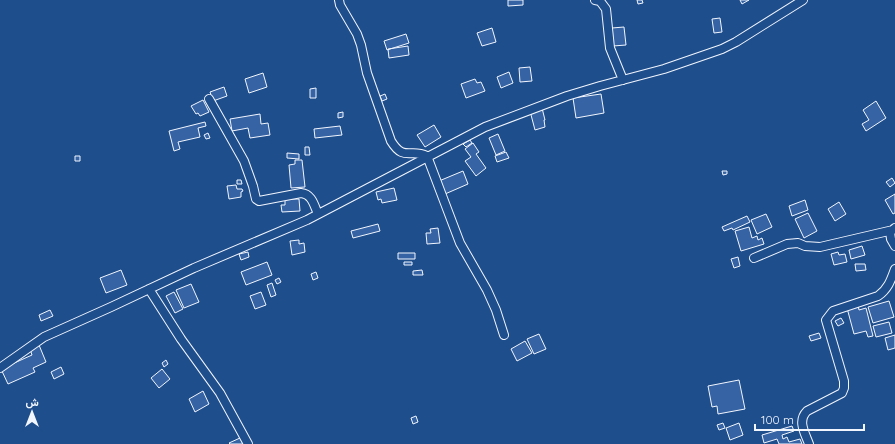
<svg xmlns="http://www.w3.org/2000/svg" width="895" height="444" font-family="Quicksand,Vazirmatn,sans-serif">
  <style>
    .building { fill: #3563a3; stroke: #f2f6ff }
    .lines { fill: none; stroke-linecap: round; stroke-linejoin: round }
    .minor-casing { stroke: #f2f6ff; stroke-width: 10 }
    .minor { stroke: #1f4e8c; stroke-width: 8 }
  </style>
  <rect width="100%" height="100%" fill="#1f4e8c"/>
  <path class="building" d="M508,0h15v5l-15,1z
    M637,0h5l1,3 -5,1z
    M740,0h9l-7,4z
    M720,18l2,14 -8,1 -2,-14z
    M624,27l2,18 -13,1 -1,-18z
    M492,28l4,14 -14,4 -5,-13z
    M406,34l3,9 -22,7 -3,-9z
    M408,46l1,9 -20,3 -1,-9z
    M530,67l2,14 -12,1 -1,-14z
    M509,72l4,11 -12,5 -4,-11z
    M263,73l4,14 -18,6 -4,-14z
    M475,79l2,4 4,-1 4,9 -19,7 -5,-14z
    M224,87l3,9 -14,5 -3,-9z
    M316,88v10h-6v-9z
    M385,94l2,5 -5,2 -2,-5z
    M601,94l3,19 -28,5 -3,-20z
    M203,100l6,12 -9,4 -2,-3 -2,1 -5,-8z
    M876,101l10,17 -20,13 -4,-7 7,-4 -6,-10z
    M542,108l3,12h-1l1,7 -10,3 -5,-19z
    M343,112v5l-5,1v-5z
    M260,114l1,10 7,-1 2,12 -20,3 -2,-10 -16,3 -2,-12z
    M205,122l1,4 -8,2 2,9 -22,5 2,7 -6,2 -5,-20z
    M434,125l7,12 -16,10 -8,-12z
    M340,126l2,9 -27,3 -1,-9z
    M208,133l2,5 -4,1 -2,-4z
    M498,134l7,17 -9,4 -7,-17z
    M470,140l2,3 -6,4 -3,-3z
    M473,143l6,9 -3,2 10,14 -10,8 -11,-15 6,-4 -6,-8z
    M305,147h4l1,8h-5z
    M506,152l3,6 -12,4 -2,-6z
    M287,153l12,1v5l-12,-1z
    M75,156h5v5h-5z
    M295,160h7l3,27 -14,1 -2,-23 6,-1z
    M463,171l5,13 -23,10 -6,-13z
    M722,171h5v3l-4,1z
    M892,178l3,5 -5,4 -4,-5z
    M237,180h4l1,4h-5z
    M236,185l1,4h5l1,2 -2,1v5l-12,2 -2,-13z
    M394,188l3,12 -15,3 -1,-4 -3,1 -2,-8z
    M895,194v19l-2,1 -8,-14z
    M285,199h14l1,12 -18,1 -1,-7h4z
    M805,200l3,10 -16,6 -3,-10z
    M839,202l7,12 -11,7 -7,-12z
    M808,213l9,18 -13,7 -9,-19z
    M766,214l6,13 -15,7 -6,-14z
    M747,216l3,6 -17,8 -1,-2 -8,3 -2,-4z
    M378,224l2,7 -27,7 -2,-7z
    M749,227l3,11 5,-2 1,4 4,-2 2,6 -23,7 -6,-20z
    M438,228l2,15 -13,1 -1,-11h5l-1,-4z
    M299,240v4l5,-1 1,9 -13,3 -2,-14z
    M862,246l3,9 -14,4 -2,-9z
    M248,252l1,5 -8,3 -2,-6z
    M838,252l1,3 6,-1 2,8 -13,3 -3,-11z
    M398,253h17v6h-17z
    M738,257l2,9 -6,2 -3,-9z
    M267,262l5,13 -26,10 -5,-13z
    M404,262h8v3h-8z
    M855,264h10l1,6 -10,1z
    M121,270l6,15 -21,8 -6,-15z
    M422,270l1,5h-10v-4z
    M316,272l2,6 -5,2 -2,-6z
    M279,278l2,4 -4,2 -2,-4z
    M272,283l4,12 -5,2 -4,-12z
    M191,284l8,18 -15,6 -8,-18z
    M174,292l9,17 -8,4 -9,-17z
    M261,292l5,13 -11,4 -5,-13z
    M889,301l5,16 -21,6 -5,-16z
    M858,305l1,5 7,-2 7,28 -5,1 -2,-6 -12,3 -7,-26z
    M50,310l3,6 -12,5 -2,-6z
    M841,318l3,5 -6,3 -3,-5z
    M889,322l3,11 -16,4 -3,-11z
    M819,333l2,5 -10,3 -2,-5z
    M539,334l7,15 -12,5 -7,-15z
    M895,335v13l-7,2 -3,-12z
    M525,341l7,12 -15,8 -6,-12z
    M39,345l7,17 -13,6 2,4 -27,12 -7,-15 31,-14 -2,-6z
    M166,360l2,4 -4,3 -2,-4z
    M61,367l3,7 -10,5 -3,-7z
    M162,369l8,10 -11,9 -8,-10z
    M739,380l6,29 -27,5 -1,-8 -5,1 -4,-21z
    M203,391l6,13 -14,8 -6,-13z
    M416,416l2,6 -5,2 -2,-6z
    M723,423l2,5 -6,2 -2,-5z
    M739,423l4,12 -13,5 -4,-12z
    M792,426l2,5 -12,4 1,4 4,-2 2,5 11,-3 2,5h-23l-2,-5 -13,4 -2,-8z
    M240,438l3,6h-13l-1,-1z"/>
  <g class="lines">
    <g class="minor-casing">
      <path id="minor" d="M339,0l1,5 17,29 4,11 6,28 24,68c13,21 19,7 36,15l33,87 27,47 9,20 8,25
        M595,0l5,1 6,8 4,39 13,32
        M209,99l35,62 9,25 3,13 3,2 42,-8c11,1 13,12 17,21
        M895,228l-5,4 1,7 4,7
        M754,258l33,-14 11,-1 7,3 15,1 73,-17
        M149,289l32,50 39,54 28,51
        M0,368l44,-31 67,-30 83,-39 113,-48 178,-93 82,-31 33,-10 64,-17 58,-20 14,-7 67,-42
        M809,444c-4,-11 -12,-23 -2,-33l35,-18 2,-5v-7l-18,-61 7,-9 45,-15c10,-7 13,-16 17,-27"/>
    </g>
    <use href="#minor" class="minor"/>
  </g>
  <g transform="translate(32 412)" stroke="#1f4e8c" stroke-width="3" paint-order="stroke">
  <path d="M0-3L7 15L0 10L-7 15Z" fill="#f2f6ff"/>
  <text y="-6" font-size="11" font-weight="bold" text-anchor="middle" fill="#f2f6ff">ش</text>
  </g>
  <path d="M755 424v6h109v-6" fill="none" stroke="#f2f6ff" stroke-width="2"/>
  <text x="761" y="424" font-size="12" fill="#f2f6ff" stroke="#1f4e8c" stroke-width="3" paint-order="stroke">100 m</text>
</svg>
